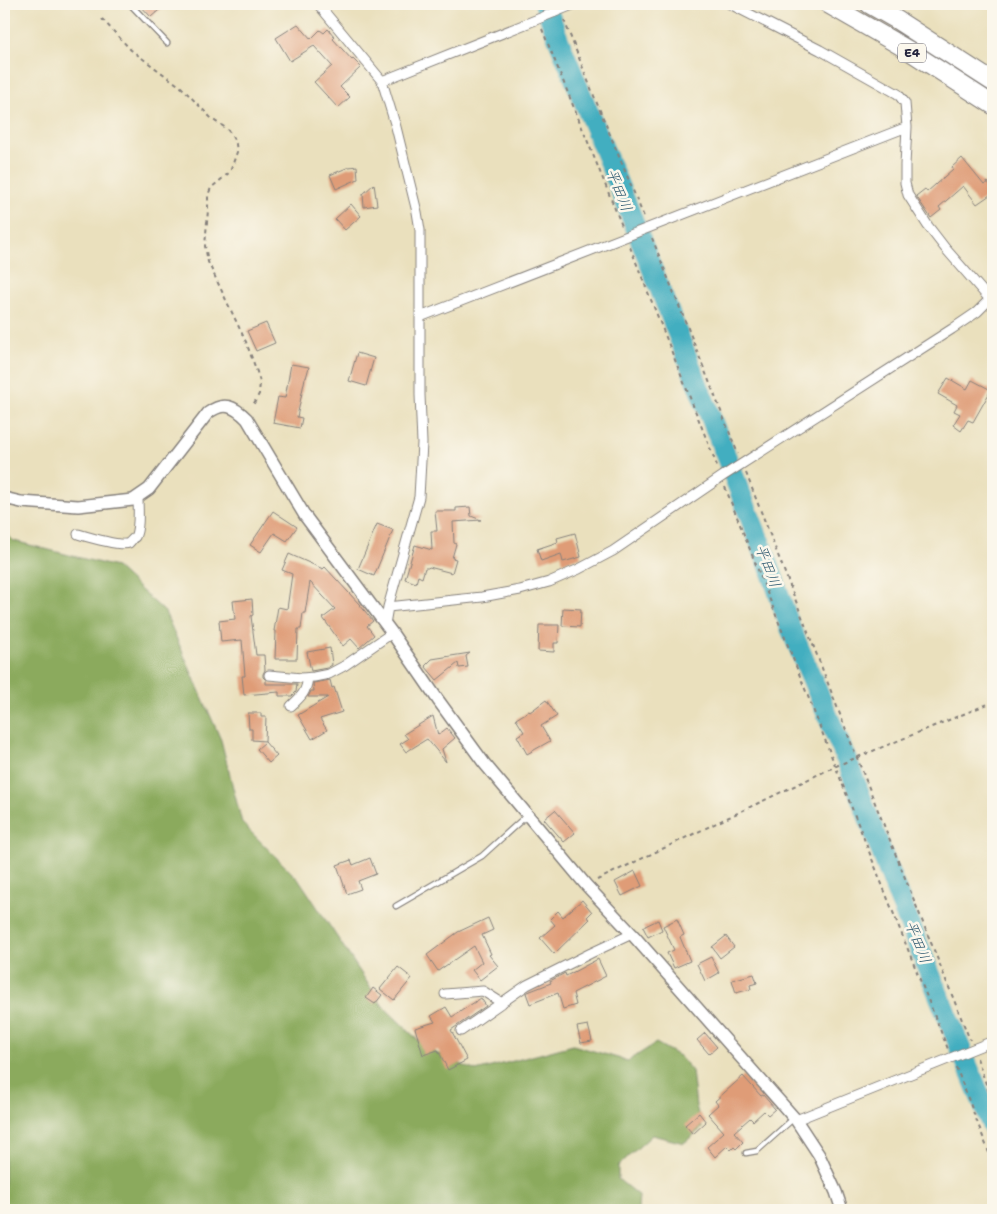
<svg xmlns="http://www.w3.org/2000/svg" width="997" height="1214" font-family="'Shantell Sans','Klee One',sans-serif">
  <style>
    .forest { fill: #8baa5d; stroke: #56664c }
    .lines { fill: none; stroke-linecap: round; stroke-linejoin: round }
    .river { stroke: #42aec0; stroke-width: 21 }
    .building { fill: #df9c77 }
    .service-casing { stroke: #86817c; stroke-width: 7 }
    .minor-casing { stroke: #86817c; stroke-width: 11 }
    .tertiary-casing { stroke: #86817c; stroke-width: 14 }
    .motorway-casing { stroke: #86817c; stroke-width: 20 }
    .path { stroke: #86817c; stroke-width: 2; stroke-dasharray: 4 4; stroke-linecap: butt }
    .service { stroke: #fff; stroke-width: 4.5 }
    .minor { stroke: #fff; stroke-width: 9 }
    .tertiary { stroke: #fff; stroke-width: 11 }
    .motorway { stroke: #fff; stroke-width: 18 }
    .labels { text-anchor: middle; stroke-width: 5; stroke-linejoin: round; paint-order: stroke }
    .shield { fill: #fbf7ec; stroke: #636270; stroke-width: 1 }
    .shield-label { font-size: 12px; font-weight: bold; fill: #22223b }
    .water-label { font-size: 15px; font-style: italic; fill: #2f5a70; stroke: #fbf7ec }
  </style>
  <rect width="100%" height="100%" fill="#fbf7ec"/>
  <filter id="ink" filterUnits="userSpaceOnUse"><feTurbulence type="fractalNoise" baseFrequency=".02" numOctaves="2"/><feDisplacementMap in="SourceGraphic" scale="10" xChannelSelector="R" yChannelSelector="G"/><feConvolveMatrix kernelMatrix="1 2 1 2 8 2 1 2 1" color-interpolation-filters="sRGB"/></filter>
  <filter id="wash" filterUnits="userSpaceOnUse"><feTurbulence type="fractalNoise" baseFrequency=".0096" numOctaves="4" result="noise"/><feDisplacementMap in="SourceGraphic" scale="20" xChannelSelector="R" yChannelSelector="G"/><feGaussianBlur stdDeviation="1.12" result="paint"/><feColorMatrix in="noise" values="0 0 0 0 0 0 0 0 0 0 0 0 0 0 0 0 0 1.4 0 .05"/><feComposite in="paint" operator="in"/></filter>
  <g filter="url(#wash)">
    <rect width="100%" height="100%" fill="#eae0bd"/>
    <path class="forest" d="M4,532l10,9 102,26 49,45 56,128 21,83 58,58 82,124 45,44 49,22 97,-26 55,16 28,-18 23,13 13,15 4,35 6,22 -18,15 -32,-8 -34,31v13l21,17 -1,14h-634z"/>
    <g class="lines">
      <path class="river" d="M545,4l14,37 69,167 96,243 46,117 20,59 57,134 52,137 94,230"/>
    </g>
    <g id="blocks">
      <path class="building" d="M139,4h27l-15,13z
        M298,24l13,15 9,-9 4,3 4,-4 7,8 -2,2 19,21 1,-1 8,8 -21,20 10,10 -12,11 -24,-26 18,-16 -18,-20 -24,15 -14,-23z
        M962,158l22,27 4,-3 5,7v4l-16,11 -14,-18 -24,21 2,3 -10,8 -15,-22 9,-7 2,3 26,-23 -1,-2z
        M357,166l1,13 -22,10 -6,-14 19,-8z
        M374,184l3,21 -13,2 -1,-13z
        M351,204l10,12 -16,14 -10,-11z
        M266,323l9,20 -19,8 -9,-20z
        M357,353l17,5 -8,28 -17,-5z
        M291,364l18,3 -3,11h-1l-8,39 5,1 -2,10 -27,-5 5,-26 7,1z
        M948,378l19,11 5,-9 19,10 -18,32 -5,-2 -7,11 -8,-6 7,-11 -6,-3 3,-6 -19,-11z
        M470,507l1,9 10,4 -28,2 1,21 2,1 -4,14 4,1 -4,14 -23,-6 -1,1h-3l-3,10 -4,-2 -2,7 -11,-4 10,-34 17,5 -1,-19h6l-2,-20h21v-3z
        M273,511l24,16 -10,14 -13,-8 -13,19 -11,-7z
        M377,524l16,6 -19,46 -16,-7z
        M575,533l6,24 -18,5 -2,-8 -20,7 -4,-12 21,-7 -1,-4z
        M289,554l34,15 2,-2 35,38 13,16 -6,5 7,9 -15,13 -8,-9 -8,7 -20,-28 12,-9 -25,-27 -5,31h-2l-2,16h-3l-1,30h-22l1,-28h-2l4,-24 9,2 5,-35 -10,-4z
        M252,599l1,16 -2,1 5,39h8l1,15 -2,4v3l3,3v4h31l-1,8 -4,4h-13v-4l-35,3 -2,-19h3l-3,-36 -21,2 -2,-21 16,-2 -2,-18z
        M563,608l18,1 -1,18 -18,-1z
        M539,625h20l-1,18h-4v9l-16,-1z
        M330,648l2,17 -5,3 -16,3 -4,-19z
        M470,653l-4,3 2,11 -9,1 -1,-5 -21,17 -12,-14 7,-7z
        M330,680l2,8 2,-1 8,25 -22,7 7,11 -15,9 -14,-24 30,-18h-20l3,-6h3l-1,-8z
        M546,700l11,16 -16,10 9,15 -23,13 -10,-18 7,-4 -8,-13 13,-8 1,1z
        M248,713h13v4h5l-1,24 -13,-1v-11h-3z
        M433,716l5,19 9,-7 8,10 -13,11 4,13 -19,-23 -21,13 -6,-8 8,-5 -4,-5z
        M265,742l12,14 -8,7 -12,-14z
        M555,810l20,23 -11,9 -20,-23z
        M370,858l6,16 -18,7 3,8 -14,5 -10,-29 14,-5 2,5z
        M635,871l7,15 -20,10 -7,-14z
        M582,900l10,12 -5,5 3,2 -36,35 -14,-16 15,-13 -5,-6 8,-8 5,6z
        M488,918l5,12 -11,5 9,19 -2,1 9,11 -18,14 -8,-10 10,-8 -8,-16 -36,25 -11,-16 31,-23z
        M677,919l7,16 -4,2 10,24 -16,7 -7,-15 7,-3 -11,-24z
        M658,920l4,10 -14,7 -5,-10z
        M726,936l8,11 -14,11 -8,-11z
        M711,957l8,16 -14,8 -8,-17z
        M598,959l8,17 -33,17 3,12 -13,4 -5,-16 -28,11 -4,-11 2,-1 23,-9 -1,-2 15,-8 1,3z
        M398,967l14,11 -18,22 -14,-11z
        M754,974l3,9 -7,2 1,4 -15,4 -4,-13z
        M373,988l9,7 -7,9 -9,-6z
        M481,998l5,8 -35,24 16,30 -19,10 -10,-20 -15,5 -8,-27 20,-6 -4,-6 15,-9 6,10z
        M588,1025l4,16 -11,2 -4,-16z
        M705,1033l12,14 -8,7 -12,-14z
        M743,1076l18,20 2,-1 12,14 -7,6 -4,-4 -11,10 -3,-3 -16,14 9,10 -7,7 -2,-2 -3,3 -4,-4 -12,11 -8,-10 17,-15 -16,-18 10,-9 -3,-4z
        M699,1113l7,9 -13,12 -8,-9z"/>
    </g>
  </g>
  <g filter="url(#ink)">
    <use href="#blocks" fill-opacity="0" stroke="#86817c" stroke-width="1"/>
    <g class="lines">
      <g class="service-casing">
        <path id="service" d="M130,4l37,39
          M396,906l86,-50 44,-40
          M746,1153l11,-2 37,-33"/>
      </g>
      <g class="minor-casing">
        <path id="minor" d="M318,4l64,77 14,46 21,85 3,18v165l2,48 -3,54 -31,110 -3,17
          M730,4l90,46 78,44 7,9 2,24 -2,38v18l3,12 20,31 17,22 48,55
          M382,81l156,-62 37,-15
          M420,317l487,-190
          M78,534c10,3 43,13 51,9 1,-1 5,-6 6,-6 5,-10 3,-29 3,-40
          M388,607l94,-10 38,-7 29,-8 30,-13 34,-18 110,-75 229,-147 25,-17 16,-16
          M269,675l33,3 12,-1 15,-3 15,-8 48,-33
          M291,706c11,-10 15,-14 17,-28
          M445,994l38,-3 19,12
          M461,1031l66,-46 64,-32 41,-19
          M796,1120l197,-79"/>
      </g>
      <g class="tertiary-casing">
        <path id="tertiary" d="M4,498l17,4 57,4 55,-6 16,-11 59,-76c16,-12 26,-7 39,6l58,97 87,117 46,67 46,63 102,122 46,49 164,186 23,35 17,37 6,18"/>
      </g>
      <g class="motorway-casing">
        <path id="motorway" d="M828,4l80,46 85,55
          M869,4l28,16 96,62"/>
      </g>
      <path class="path" d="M102,19l29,31 50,37 32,33 13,8 5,6 5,10 1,8 -7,20 -19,16 -3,7v15l-3,36 3,16 38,80 11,30 3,10 -1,12 -7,13
        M564,20l30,76 50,121
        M542,29l80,197
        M652,238l86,216
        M630,247l88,221
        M746,473l111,285 113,282
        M725,487c75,187 147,375 223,562
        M597,880l239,-114 157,-64
        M977,1058l16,46
        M956,1067l37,96"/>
      <use href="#service" class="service"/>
      <use href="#minor" class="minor"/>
      <use href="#tertiary" class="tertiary"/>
      <use href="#motorway" class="motorway"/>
    </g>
  </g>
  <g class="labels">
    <rect class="shield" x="898" y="43.5" width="28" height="19" rx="4"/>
    <g class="shield-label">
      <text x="912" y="57">E4</text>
    </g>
    <g class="water-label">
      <text transform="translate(619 190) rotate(68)" y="5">平田川</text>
      <text transform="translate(768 566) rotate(69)" y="5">平田川</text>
      <text transform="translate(918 942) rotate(68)" y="5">平田川</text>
    </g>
  </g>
  <rect width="997" height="1214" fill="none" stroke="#fbf7ec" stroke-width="20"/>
</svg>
